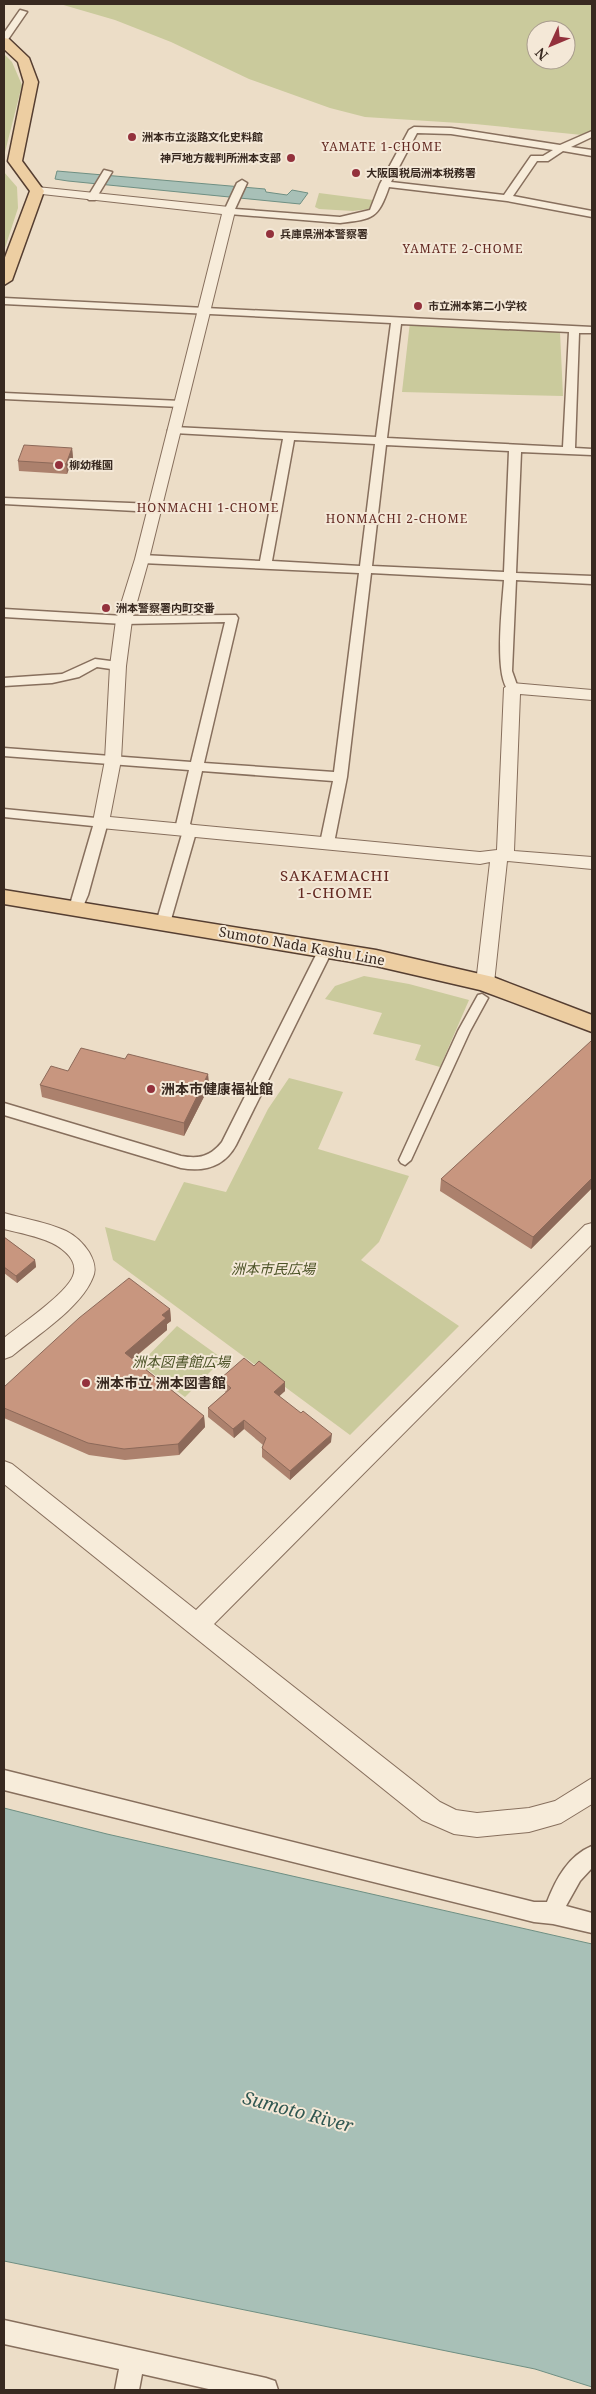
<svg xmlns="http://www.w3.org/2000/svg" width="596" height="2394" font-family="'Noto Serif','Noto Sans JP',serif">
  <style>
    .green { fill: #caca9c; fill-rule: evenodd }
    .water { fill: #a8c0b7; stroke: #6f8f83 }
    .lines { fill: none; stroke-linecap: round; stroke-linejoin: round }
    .pedestrian-casing { stroke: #876f5d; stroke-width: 3 }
    .minor-casing { stroke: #876f5d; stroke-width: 3 }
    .tertiary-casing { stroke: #876f5d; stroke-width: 2 }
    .primary-casing { stroke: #553e31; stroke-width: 3 }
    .pedestrian { fill: #f7ecda; fill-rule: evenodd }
    .minor { fill: #f7ecda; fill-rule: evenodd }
    .tertiary { fill: #f7ecda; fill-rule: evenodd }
    .primary { fill: #edcea2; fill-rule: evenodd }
    .wall { fill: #ac816d }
    .shaded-wall { fill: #8c6959 }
    .building { fill: #c8967f; stroke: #8c6959 }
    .poi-dot { fill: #93313c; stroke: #f4e8d7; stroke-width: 2 }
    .labels { text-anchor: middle; stroke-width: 4; stroke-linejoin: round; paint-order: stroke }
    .far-poi-label { font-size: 11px; font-weight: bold; fill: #382920; stroke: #f4e8d7; text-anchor: start }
    .far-neighbourhood-label { font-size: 12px; letter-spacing: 1px; fill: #632922; stroke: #f4e8d7 }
    .street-label { font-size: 14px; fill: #382920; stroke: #f4e8d7 }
    .poi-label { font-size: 14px; font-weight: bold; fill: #382920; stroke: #f4e8d7; text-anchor: start }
    .park-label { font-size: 14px; font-style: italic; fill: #4d5428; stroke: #f4e8d7 }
    .neighbourhood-label { font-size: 15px; letter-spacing: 1px; fill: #632922; stroke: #f4e8d7 }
    .near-water-label { font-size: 18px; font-style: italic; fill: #305751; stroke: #f4e8d7 }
  </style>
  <rect width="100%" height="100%" fill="#ecddc7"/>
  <path class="green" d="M60,4h532v132l-117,-12 -110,-7 -35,-9 -81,-29 -78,-37 -56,-22zM536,30h30v30h-30z
    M4,54l8,8 10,23 -18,71z
    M4,172l13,15 1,21 -14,43z
    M319,193l54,7 -4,9 -16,2 -34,-2 -4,-2z
    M410,322l150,10 3,64 -161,-4z
    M364,976l45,8 60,16 -29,67 -25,-7 6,-15 -48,-11 9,-21 -57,-14 10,-13z
    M289,1078l54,14 -25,57 91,27 -30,66 -18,18 98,66 -109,109 -237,-175 -8,-33 50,14 29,-59 42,10 42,-83z
    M177,1326l46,33 -38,38 -45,-33z"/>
  <path class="water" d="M57,171l208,18 1,3 21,3 5,-5 16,3 -8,11 -232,-23 -13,-2z
    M4,1808l103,26 485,110v443l-57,-18 -531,-108z"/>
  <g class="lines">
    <g class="pedestrian-casing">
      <path id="pedestrian" d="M482,994l6,4 -18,33 -59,129 -6,5 -4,-2 -2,-3 59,-129 20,-36z"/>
    </g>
    <g class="minor-casing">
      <path id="minor" d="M20,10l7,2 -20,29 -3,1v-9z
        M414,127l37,1 109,17 32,-14v6l-21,10 21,3v6l-29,-5 -15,10h-11l-24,35 79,15v6l-85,-16 -118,-14c-11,32 -16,32 -49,36l-111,-9 -5,-3 13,-28 5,-3 5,3 -12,26 105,8 30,-7 10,-26 29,-54zM417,133l34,1 102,16 -10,6h-12l-27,39 -113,-13z
        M104,170l8,2 -17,28h-6l-2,-2z
        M4,298l588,29v6h-13l-4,115 17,1v6l-71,-3 -5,121 76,3v8l-76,-4 -4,91 6,17 -6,4c-20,-5 -9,-93 -8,-112l-133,-7 -24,204 -13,66 -7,5 -7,-5 13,-62 -131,-10 -12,53 7,5 -27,94 -7,5 -5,-1 -2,-4 26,-89 -7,-5 14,-59 -185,-14v-8l187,14 34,-140 -101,2 -120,-7v-8l120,7 112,-1 2,3 -34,145 130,9 25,-199 -217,-10 -6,-4 6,-4 118,6 23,-122 -109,-6 -6,-3 6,-3 202,10 15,-114 -387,-19zM401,324l168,8 -6,115 -176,-9zM294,440l81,4 -15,122 -88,-5zM386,445l123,6 -5,121 -132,-6z
        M4,393l177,8 5,3 -5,3 -177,-8z
        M4,498l151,6 6,4 -6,4 -151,-8z
        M95,659l23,3 6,4 -6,4 -21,-3 -18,10 -27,6 -48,3v-8l58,-4z
        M4,809l102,10 2,3 -20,73 -7,16h-10l-2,-3 24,-82 -89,-9z
        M326,944l7,5 -97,196c-12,22 -32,27 -55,23l-177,-53v-12l177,53c18,3 29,1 41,-14l97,-193z
        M4,1770l530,132h13c9,-23 21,-46 45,-56v22l-12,13 -14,25 26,7v20l-39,-9 -19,-2 -530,-132z
        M4,2320l262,58 9,3 3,9h-65l-71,-16 -3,16h-24l4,-21 -115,-25z"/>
    </g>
    <g class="tertiary-casing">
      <path id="tertiary" d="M37,187l192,20 6,4 -86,348 -17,61 -6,46 -5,94 -11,57 370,35 17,-2 7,-162 8,-5 80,7v10l-72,-6 -6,157 78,6v12l-85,-8 -13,122 -3,5 -6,1 -6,-1 -3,-5 14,-121 -10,2 -379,-36 -6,-2 -2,-4 12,-62 5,-94 6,-46 19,-61 87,-345 -189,-21v-4z
        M4,1213c21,6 43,9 62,18 10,5 17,12 23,21 4,7 8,16 4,25 -11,30 -57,59 -81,79l-8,3v-21c16,-13 62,-44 69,-62 6,-15 -9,-27 -21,-33 -15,-7 -32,-10 -48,-14z
        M592,1223v21l-378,380 226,178 16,8 21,3 52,-5 26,-7 37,-23v26l-31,19 -32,9 -52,5 -23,-3 -32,-14 -418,-336v-23l8,3 184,146 389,-385z"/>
    </g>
    <g class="primary-casing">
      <path id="primary" d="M4,38l5,1 20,19 9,24 -16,79 22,30 -32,89 -8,5v-25l26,-69 -22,-30 16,-79 -6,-20 -14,-13z
        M4,890l372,60 117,27 99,38v17l-112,-42 -104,-24 -372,-62z"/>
    </g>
    <use href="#pedestrian" class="pedestrian"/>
    <use href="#minor" class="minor"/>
    <use href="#tertiary" class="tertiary"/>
    <use href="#primary" class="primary"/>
  </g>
  <path class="wall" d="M72,448l1,10 -6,16 -48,-3 -1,-10z
    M592,1042v146l-61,61 -91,-58 1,-12z
    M68,1071l140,3 1,13 -25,49 -142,-39 -2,-12z
    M4,1237l31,23 1,7 -19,16 -13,-10z
    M170,1309l1,12 -4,3v6l-34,29 71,57 1,11 -26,28 -54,5 -36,-5 -85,-37v-31z
    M254,1366l31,16v9l-6,5 52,46 -41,38 -28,-23v-9l1,-3 -19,-16 -10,9 -26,-21v-9l18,-16 -5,-4 -1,-9z"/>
  <path class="shaded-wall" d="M72,448l1,10 -6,16 -1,-10z
    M208,1074l1,13 -25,49v-13z
    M592,1178v10l-61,61 2,-12z
    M35,1260l1,7 -19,16 -1,-7z
    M170,1309l1,12 -4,3v6l-41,34 -1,-11 37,-38z
    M285,1382v9l-11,10v-9z
    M204,1416l1,11 -26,28 -1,-11z
    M244,1420v9l-10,9 -1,-9z
    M332,1434l-1,8 -41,38v-9z"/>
  <path class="building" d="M24,445l48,3 -6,16 -48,-3z
    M591,1041l1,1v136l-59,59 -92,-58z
    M81,1048l44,11 3,-5 80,20 -24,49 -144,-38 11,-19 17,5z
    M4,1237l31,23 -19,16 -12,-9z
    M129,1278l41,31 -8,6 4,3 -41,35 79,63 -26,28 -54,5 -36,-6 -84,-35v-21l75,-69z
    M244,1358l10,8 5,-5 26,21 -11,10 27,21 2,-2 29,23 -42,37 -28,-23 4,-10 -22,-18 -11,9 -25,-21 23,-20 -11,-9z"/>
  <g class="poi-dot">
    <circle cx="132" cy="137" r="5"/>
    <circle cx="291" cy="158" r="5"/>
    <circle cx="356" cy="173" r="5"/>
    <circle cx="270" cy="234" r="5"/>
    <circle cx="418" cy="306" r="5"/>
    <circle cx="59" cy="465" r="5"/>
    <circle cx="106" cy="608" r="5"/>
    <circle cx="151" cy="1089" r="5"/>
    <circle cx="86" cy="1383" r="5"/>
  </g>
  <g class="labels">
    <g class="far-poi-label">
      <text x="142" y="141">洲本市立淡路文化史料館</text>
      <text x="281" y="162" text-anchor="end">神戸地方裁判所洲本支部</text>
      <text x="366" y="177">大阪国税局洲本税務署</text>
      <text x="280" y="238">兵庫県洲本警察署</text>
      <text x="428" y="310">市立洲本第二小学校</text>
      <text x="69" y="469">柳幼稚園</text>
      <text x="116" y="612">洲本警察署内町交番</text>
    </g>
    <g class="far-neighbourhood-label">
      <text x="382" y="151">YAMATE 1-CHOME</text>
      <text x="463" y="253">YAMATE 2-CHOME</text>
      <text x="208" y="512">HONMACHI 1-CHOME</text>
      <text x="397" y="523">HONMACHI 2-CHOME</text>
    </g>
    <g class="street-label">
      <text transform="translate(302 946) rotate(10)" y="5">Sumoto Nada Kashu Line</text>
    </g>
    <g class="poi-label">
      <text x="161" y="1094">洲本市健康福祉館</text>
      <text x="96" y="1388">洲本市立 洲本図書館</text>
    </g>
    <g class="park-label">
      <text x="273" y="1274">洲本市民広場</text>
      <text x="181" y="1367">洲本図書館広場</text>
    </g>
    <g class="neighbourhood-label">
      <text x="335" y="881">SAKAEMACHI<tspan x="335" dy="17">1-CHOME</tspan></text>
    </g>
    <g class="near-water-label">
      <text transform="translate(298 2112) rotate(15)" y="6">Sumoto River</text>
    </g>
  </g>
  <rect width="596" height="2394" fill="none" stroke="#382920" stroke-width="10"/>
  <g transform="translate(551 45) rotate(226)"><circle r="24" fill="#f4e8d7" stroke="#a99c8e"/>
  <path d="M0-4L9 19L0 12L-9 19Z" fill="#93313c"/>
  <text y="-8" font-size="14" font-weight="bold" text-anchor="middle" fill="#382920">N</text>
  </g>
</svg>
